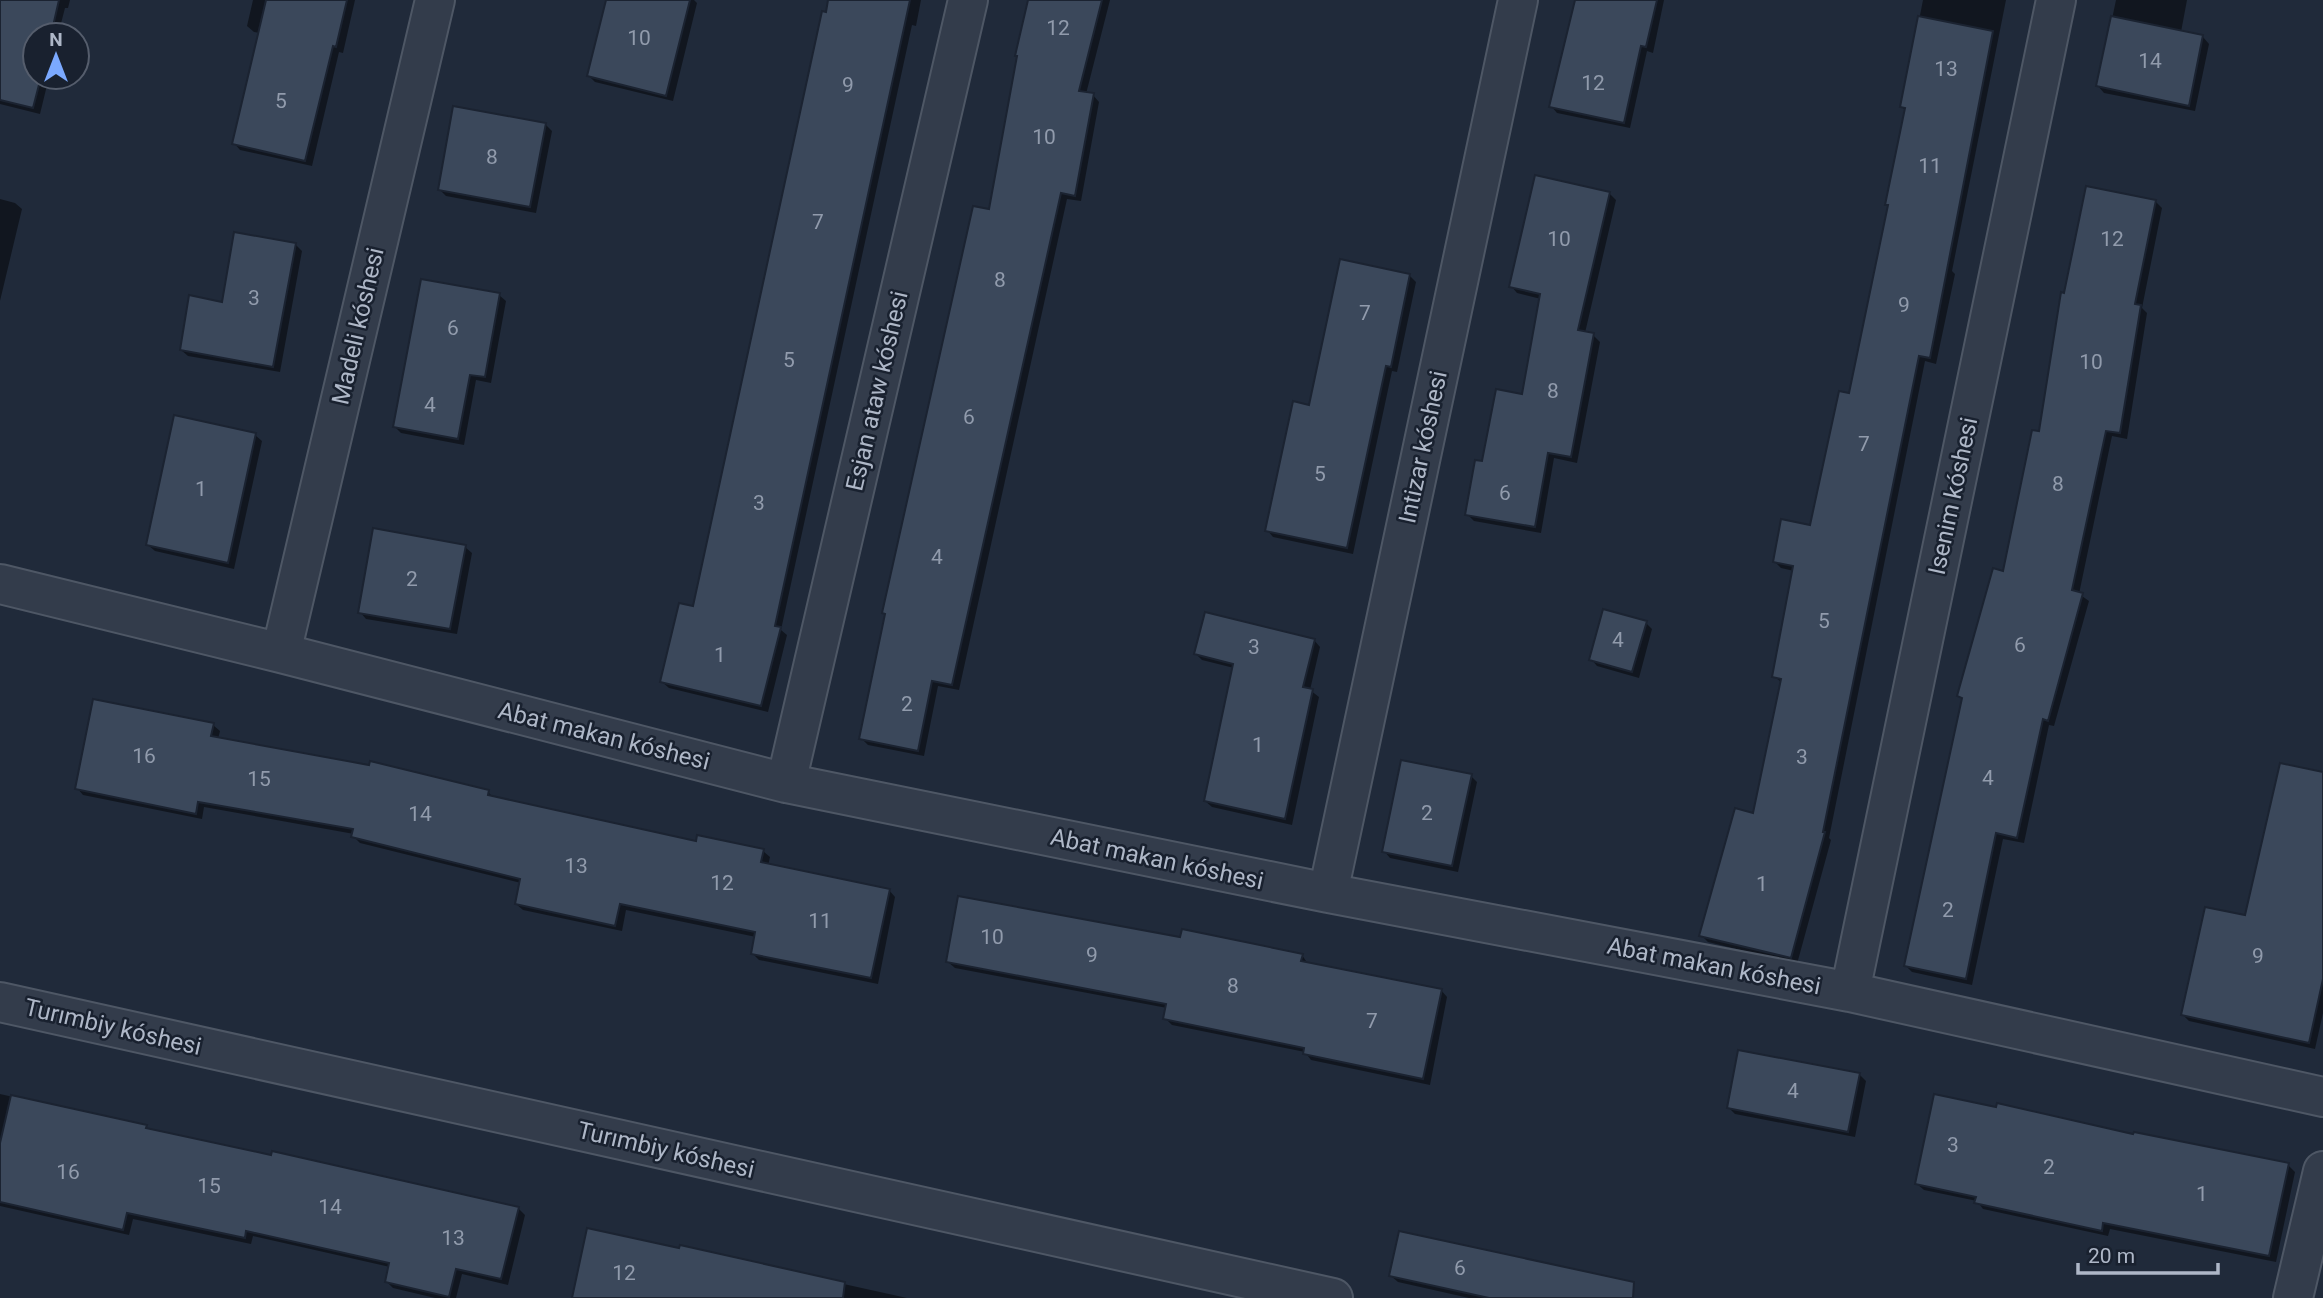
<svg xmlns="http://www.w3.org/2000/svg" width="2323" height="1298" font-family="Roboto,sans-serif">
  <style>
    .shadow { fill: #0007 }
    .building { fill: #3b485b; stroke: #1b2331; stroke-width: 2 }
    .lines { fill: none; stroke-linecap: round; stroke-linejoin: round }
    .minor-casing { stroke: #4e5765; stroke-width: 42 }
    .minor { stroke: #333c4b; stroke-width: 38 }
    .labels { text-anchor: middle; stroke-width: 5; stroke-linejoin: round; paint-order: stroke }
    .number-label { font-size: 21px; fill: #919bac }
    .street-label { font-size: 24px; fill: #aeb7c7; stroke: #19212f }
  </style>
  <rect width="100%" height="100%" fill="#202a3a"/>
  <path class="shadow" d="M0,0h70l-2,8h-3l-7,27h-23v42h14l-9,37 -40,-10z
    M253,0h102l-12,53 -4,-1 -27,114 -72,-16 -6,-7 26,-110 -6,-1 -7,-6z
    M608,0h86l3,3 -24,98 -78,-19 -6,-6z
    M830,0h91l-5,26 -4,-1 -131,605 6,5 -19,77 -99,-24 -7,-6 33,-74z
    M1030,0h80l-24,94 7,1 6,7 -18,99 -14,-2 -108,491 -21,-4 -14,70 -56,-11 -7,-7 25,-123 -2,-2 107,-402z
    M1577,0h87l-11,53 -6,-2 -17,77 -73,-15 -6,-7z
    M1923,0h83l-54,271 3,3 -19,90 -11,-3 -96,477 2,2 -34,124 -89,-22 -7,-7 54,-120 27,-132 -8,-7 20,-105 -13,-3 -6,-6 37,-35 38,-132 39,-189 -2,-2 19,-93 -4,-4z
    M2116,0h71l-6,32 22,5 6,7 -14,67 -91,-18 -6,-7z
    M545,124l7,7 -16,82 -90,-17 -6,-6z
    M1609,193l7,7 -31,133 8,2 7,7 -23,121 -23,-5 -13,75 -67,-12 -7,-7 16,-51 40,-67 18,-97 -24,-6 -6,-7z
    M0,199l15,4 7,6 -22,92z
    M2156,202l6,6 -20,100 5,5 -20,126 -15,-3 -33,158 10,7 -35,125 -5,-1 -25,118 -21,-4 -31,146 -60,-13 -6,-6 57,-266 -4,-4 45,-123 36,-139z
    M295,244l7,7 -22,121 -92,-16 -7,-6z
    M1409,275l7,7 -19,90 -5,-1 -39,183 -80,-17 -6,-7 44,-123z
    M499,295l7,6 -15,82 -15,-3 -12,65 -63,-12 -7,-7z
    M255,435l7,6 -28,128 -79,-18 -7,-6z
    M465,547l7,6 -15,81 -91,-15 -6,-7z
    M1646,623l6,6 -13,49 -42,-12 -6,-7z
    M1314,640l6,7 -10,43 9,7 -27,128 -80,-18 -7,-6 29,-133 -32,-8 -6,-6z
    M213,725l7,6 -2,8 270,53 6,6 203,45 66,8 7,6 -2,9 121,24 6,7 -17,87 -119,-24 -7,-7 4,-16 -130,-27 -4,21 -99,-21 -7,-6 5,-21 -161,-40 -7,-7 1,-2 -150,-27 -2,12 -119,-24 -6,-7z
    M2323,774v239l-8,36 -126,-28 -7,-7 64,-97z
    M1471,776l6,6 -19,90 -68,-14 -6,-7z
    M1182,939l120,16 6,9 133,26 6,7 -17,88 -119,-25 -6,-8 -133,-27 -7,-7 2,-10 -212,-40 -7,-6z
    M1859,1074l7,7 -11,56 -120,-23 -6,-6z
    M0,1094l146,33 4,4 368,77 7,7 -17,70 -46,-11 -6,24h-21l-42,-10 -7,-7 4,-14 -137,-31 -2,8 -118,-25 -4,16 -129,-29z
    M2135,1136l153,29 7,7 -19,90 -166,-33 -2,7 -125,-27 -6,-8 -53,-11 -7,-6z
    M681,1248l226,50h-333l107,-48z
    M1391,1276l210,22h-132l-71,-16z"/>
  <path class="building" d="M0,0h59l-8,35h-16v42h6l-8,31 -33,-8z
    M266,0h81l-11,47 -3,-1 -28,115 -73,-17z
    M606,0h84l-24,96 -79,-20z
    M828,0h82l-135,626 6,1 -20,79 -101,-24 19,-79 14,3 129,-595 4,1z
    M1028,0h74l-23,91 15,2 -19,103 -14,-3 -109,492 -20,-4 -14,70 -59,-12 26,-125 -3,-1 91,-407 16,3 28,-153h-2z
    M1575,0h82l-11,47 -5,-1 -17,77 -75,-16z
    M1918,16l75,15 -63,327 -11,-2 -96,476h2l-34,126 -92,-22 36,-128 18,5 28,-134 -9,-2 21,-111 -20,-4 8,-43 29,6 29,-134 10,2 39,-188h-3l20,-97 -5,-1z
    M2111,16l92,19 -14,71 -93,-20z
    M453,106l93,17 -16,84 -92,-17z
    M1535,175l75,17 -32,138 16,3 -23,124 -23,-4 -13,74 -70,-12 10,-55 7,1 14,-72 26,5 18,-100 -31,-7z
    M2086,186l70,14 -21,104 6,1 -21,128 -14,-2 -34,159 11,3 -35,128 -5,-2 -26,119 -21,-5 -30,146 -62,-13 58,-268 -5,-2 36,-128 10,3 29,-141 7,1 22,-139 3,1z
    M234,232l62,11 -23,124 -93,-17 9,-55 33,7z
    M1340,259l70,15 -19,93 -5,-1 -39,182 -82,-17 28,-130 16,4z
    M421,279l79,14 -15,84 -15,-2 -12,64 -65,-12z
    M174,415l82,18 -28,130 -82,-18z
    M373,528l93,17 -16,84 -92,-16z
    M1603,609l44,12 -15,51 -43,-12z
    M1205,612l110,27 -12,48 10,2 -28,130 -81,-18 29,-137 -39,-10z
    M93,699l121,24 -3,13 158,29 1,-4 119,29 -1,5 208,46 1,-6 67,14 -3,13 129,27 -19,89 -120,-24 4,-22 -135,-28 -5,22 -100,-22 5,-25 -169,-42 2,-8 -155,-27 -2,12 -121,-25z
    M1401,760l71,14 -20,92 -70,-14z
    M2280,763l43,9v207l-14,64 -128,-28 24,-108 40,8z
    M958,896l222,41 2,-8 121,25 -2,7 141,28 -19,90 -120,-25 1,-6 -141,-29 3,-15 -220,-42z
    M1738,1050l122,23 -12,59 -121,-24z
    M1934,1094l62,13 1,-4 136,31 1,-2 155,31 -20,93 -166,-33 -1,8 -128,-28 2,-6 -61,-13z
    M11,1095l136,30 -1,3 125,27 1,-4 247,56 -18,72 -45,-10 -7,28 -64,-15 4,-19 -143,-32 -1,7 -118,-25 -4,17 -123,-28v-59z
    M587,1228l92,20 1,-3 165,37 -2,16h-271z
    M1399,1231l235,51 -1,16h-144l-100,-22z"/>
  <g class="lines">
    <g class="minor-casing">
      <path id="minor" d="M0,584l281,69 505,130 542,110 522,99 473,105
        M281,653l154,-653
        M786,783l182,-783
        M1328,893l190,-893
        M1850,992l206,-992
        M0,1002l1333,296
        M2293,1298l30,-127"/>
    </g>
    <use href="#minor" class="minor"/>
  </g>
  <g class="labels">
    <g class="number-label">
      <text x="1058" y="35">12</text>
      <text x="639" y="45">10</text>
      <text x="2150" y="68">14</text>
      <text x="1946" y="76">13</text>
      <text x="1593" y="90">12</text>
      <text x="848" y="92">9</text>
      <text x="281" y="108">5</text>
      <text x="1044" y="144">10</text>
      <text x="492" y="164">8</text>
      <text x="1930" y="173">11</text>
      <text x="818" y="229">7</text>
      <text x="1559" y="246">10</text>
      <text x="2112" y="246">12</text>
      <text x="1000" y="287">8</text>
      <text x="254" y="305">3</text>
      <text x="1904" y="312">9</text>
      <text x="1365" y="320">7</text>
      <text x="453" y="335">6</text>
      <text x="789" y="367">5</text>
      <text x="2091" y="369">10</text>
      <text x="1553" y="398">8</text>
      <text x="430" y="412">4</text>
      <text x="969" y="424">6</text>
      <text x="1864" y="451">7</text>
      <text x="1320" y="481">5</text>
      <text x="2058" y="491">8</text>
      <text x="201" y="496">1</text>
      <text x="1505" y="500">6</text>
      <text x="759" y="510">3</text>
      <text x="937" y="564">4</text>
      <text x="412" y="586">2</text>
      <text x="1824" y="628">5</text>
      <text x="1618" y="647">4</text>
      <text x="2020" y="652">6</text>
      <text x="1254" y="654">3</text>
      <text x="720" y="662">1</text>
      <text x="907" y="711">2</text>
      <text x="1258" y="752">1</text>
      <text x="144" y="763">16</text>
      <text x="1802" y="764">3</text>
      <text x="1988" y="785">4</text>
      <text x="259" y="786">15</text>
      <text x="1427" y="820">2</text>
      <text x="420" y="821">14</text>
      <text x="576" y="873">13</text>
      <text x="722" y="890">12</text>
      <text x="1762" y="891">1</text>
      <text x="1948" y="917">2</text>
      <text x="820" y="928">11</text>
      <text x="992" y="944">10</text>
      <text x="1092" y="962">9</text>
      <text x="2258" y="963">9</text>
      <text x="1233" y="993">8</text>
      <text x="1372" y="1028">7</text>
      <text x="1793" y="1098">4</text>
      <text x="1953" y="1152">3</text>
      <text x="2049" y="1174">2</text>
      <text x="68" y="1179">16</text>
      <text x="209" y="1193">15</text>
      <text x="2202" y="1201">1</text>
      <text x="330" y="1214">14</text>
      <text x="453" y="1245">13</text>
      <text x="1460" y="1275">6</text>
      <text x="624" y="1280">12</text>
    </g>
    <g class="street-label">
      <text transform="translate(358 326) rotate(-77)" y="8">Madeli kóshesi</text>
      <text transform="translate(877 391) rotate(-77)" y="8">Esjan ataw kóshesi</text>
      <text transform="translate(1423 447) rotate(-78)" y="8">Intizar kóshesi</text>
      <text transform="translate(1953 496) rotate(-78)" y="8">Isenim kóshesi</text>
      <text transform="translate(604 736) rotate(14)" y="8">Abat makan kóshesi</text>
      <text transform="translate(1157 859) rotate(12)" y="8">Abat makan kóshesi</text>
      <text transform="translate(1714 966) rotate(11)" y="8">Abat makan kóshesi</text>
      <text transform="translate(113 1027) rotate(13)" y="8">Turımbiy kóshesi</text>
      <text transform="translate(666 1150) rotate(13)" y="8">Turımbiy kóshesi</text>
    </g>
  </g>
  <g transform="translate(56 56)"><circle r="33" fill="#19212f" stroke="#555d6c" stroke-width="2"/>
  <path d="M0-5L12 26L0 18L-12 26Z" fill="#7ba9ff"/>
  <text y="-10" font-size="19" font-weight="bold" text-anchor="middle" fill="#aeb7c7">N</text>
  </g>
  <path d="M2078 1263v10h140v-10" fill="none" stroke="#aeb7c7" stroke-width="3.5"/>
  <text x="2088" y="1263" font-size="21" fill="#aeb7c7" stroke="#19212f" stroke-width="5" paint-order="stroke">20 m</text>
</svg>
